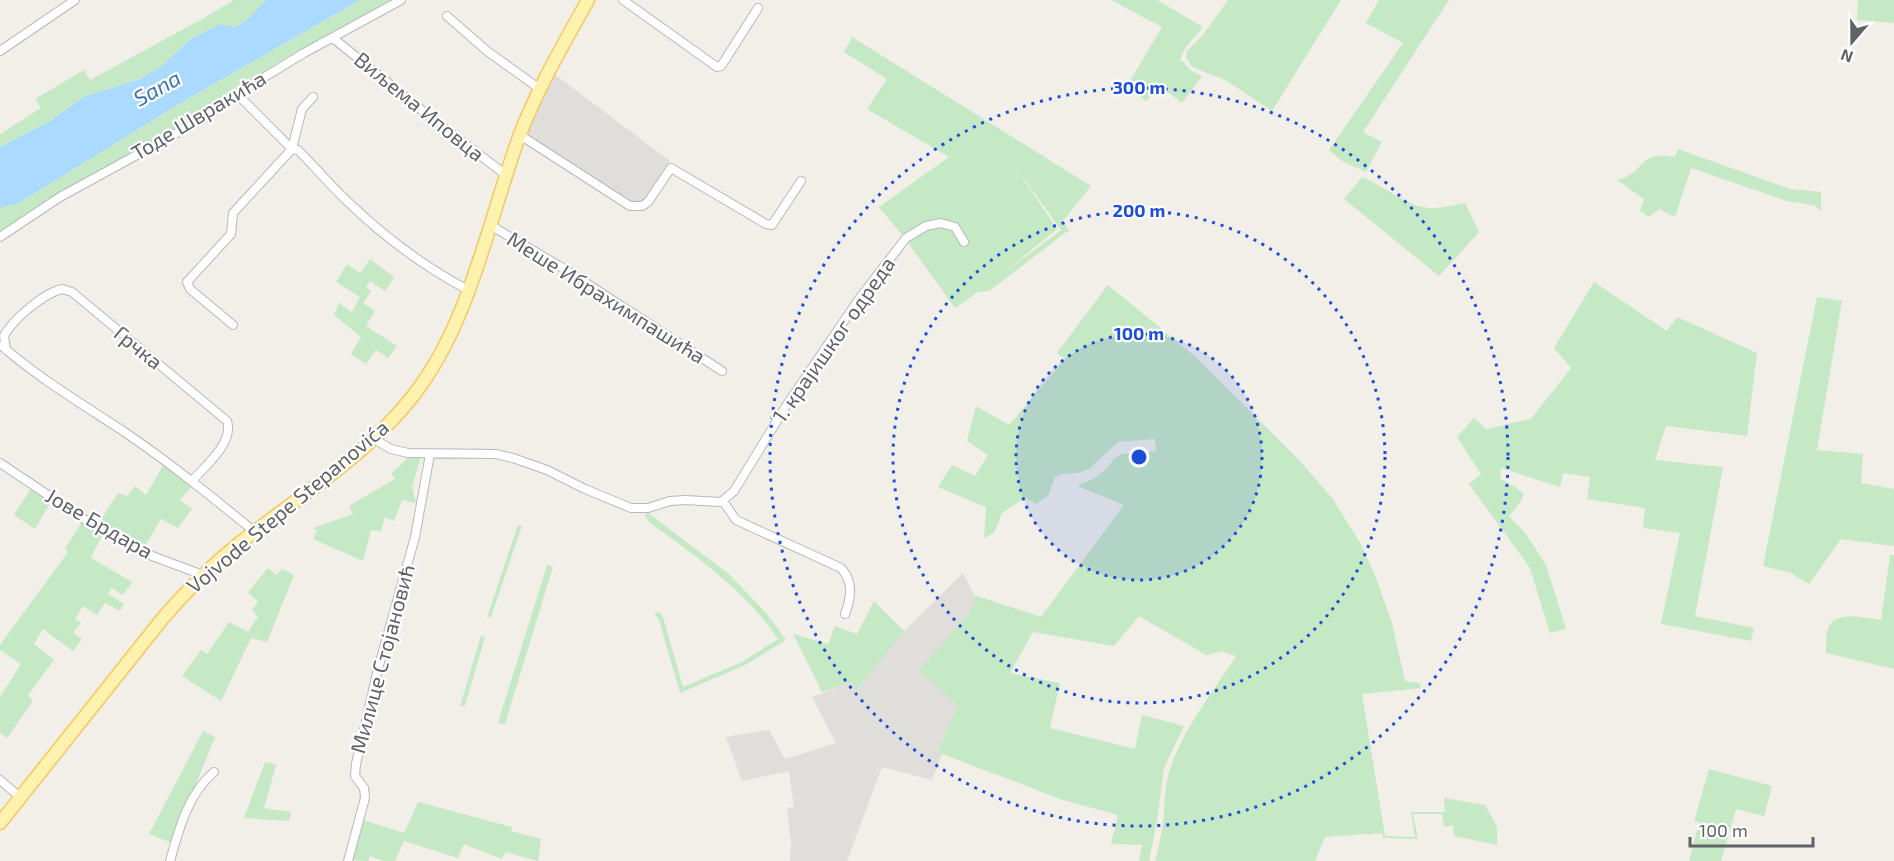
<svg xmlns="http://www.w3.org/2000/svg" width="1894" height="861" font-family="'Exo 2',sans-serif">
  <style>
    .industrial { fill: #e0deda }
    .green { fill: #c5e8c5; fill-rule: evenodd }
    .water { fill: #aadaff }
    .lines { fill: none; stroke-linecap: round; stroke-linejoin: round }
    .minor-casing { stroke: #b5b8bc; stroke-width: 10 }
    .primary-casing { stroke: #f2c960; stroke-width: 15 }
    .minor { stroke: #fff; stroke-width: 8 }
    .primary { stroke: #fff2af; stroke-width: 12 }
    .ring { fill: none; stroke: #1d4ed8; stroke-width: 3; stroke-dasharray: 3 6 }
    .labels { text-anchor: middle; stroke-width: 4.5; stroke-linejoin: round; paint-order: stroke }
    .street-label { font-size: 21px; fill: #5f6368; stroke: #fff }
    .water-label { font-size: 22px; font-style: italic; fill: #4174aa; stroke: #fff }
    .centre { fill: #1d4ed8; stroke: #fff; stroke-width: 3 }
    .ring-label { font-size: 18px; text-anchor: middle; font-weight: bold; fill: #1d4ed8; stroke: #fff; stroke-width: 4.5; stroke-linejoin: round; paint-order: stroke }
  </style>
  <rect width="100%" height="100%" fill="#f1efe8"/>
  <path class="industrial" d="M553,73l117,88 -25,42 -12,2 -108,-71z
    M963,573l11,22 1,7 -8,14 -9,89 -21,46 5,3 -10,26 -50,-13 -35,94h-57l1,-18 -4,-35 7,-1 -5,-36 -47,10 -16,-44 43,-7 16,29 51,-16 -24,-46 41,-15 3,7 48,-58z"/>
  <path class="green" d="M234,0h32l-17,18 -14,9 -15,-3 -31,16 -27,26 -24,14 -53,16 -35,25 -50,26v-13l41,-26 -6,-9 49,-29 6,10 112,-61z
    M360,0h30l-28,18 -75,39 -52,31 -15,14 -81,48 -96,52 -43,29v-23l22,-7 157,-97z
    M1111,0h46l46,27c-9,11 -20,20 -23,34h3l7,9 12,6 -20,27 -22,-17 -14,15 -19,-15 35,-59z
    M1228,0h113l-69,111 -45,-30 -35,-14 -6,-10 1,-6 15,-15z
    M1379,0h70l-86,132 19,10 -16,30 -24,-11 -13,-11 74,-107 -37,-20z
    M1856,0h38v23l-37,-3 1,-19z
    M852,37l239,149 -28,35 6,9 -80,61 -11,1 -23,16 -51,-71 -25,-30 70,-50 -82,-48 20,-30 -43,-27zM1012,162l49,68 -57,43 53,-44z
    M1678,149l112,40 31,3v19l-7,-6 -27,-4 -96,-33 -16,49 -16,-8 -10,8 -9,-6 4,-12 -27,-19c29,-6 19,-30 58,-23z
    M1362,177c22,9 41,27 65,31 12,1 26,-3 38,-5l14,29 -40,44 -95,-77z
    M370,259l24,18 -9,14 -15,-10 -4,6 5,4 -8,12 12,8 -9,15 31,20 -9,12 -12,-8 -10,14 -15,-10 10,-17 -27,-22 5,-12 13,9 8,-15 -24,-15 11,-18 13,9z
    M1594,282l73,49 10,-14 80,36 -10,83 -81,-10 -11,34 68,7 -28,149 59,12 -3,13 -90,-17 19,-91 -37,-5 2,-20 -58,-9 3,-22 -27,-4 -3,14 -59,-19 -1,10 24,15 -3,8 -12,15 17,18 20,31 20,64 -16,4 -20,-65 -61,-84 12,-10 -24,-37 17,-19 12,11 45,-10 40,-51 -17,-20z
    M1108,285l89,73 102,102 33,38 30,48 14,32 16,45 13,58 15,2 1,5 -59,6 23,142 30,1 -4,-25h34l-1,-14 41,7 12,22v18l-43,-9 -1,-11 -9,2 -2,-13h-29l5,25 -35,-1 -1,-5 -57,4 -10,24h-160c3,-12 6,-24 8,-37 2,-18 1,-37 7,-55 14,-42 43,-76 66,-113l-15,-5 -15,4 -67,-39 -25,30 -81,-14 -23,41 50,10 -10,45 85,21 7,-34 42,11 -20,42 -7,53 -8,40h-10l3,-16 -31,-1 7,-29 -55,-15 -126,-48 21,-47 -39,-34 48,-55 8,-14 -1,-7 67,22 83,-112 -47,-19 18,-8 12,-10 7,-9 7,-5 35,-3 -1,-12 -37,3 -29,27 -11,4 -17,1 -6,3 -7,19 -12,8 -11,-6 -23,15 -8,20 -10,5 2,-31 -48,-20 14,-22 23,11 13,-21 -21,-14 9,-35 33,19 56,-66 -8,-6z
    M1817,297l25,4 -25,149 46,4 -2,29 33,6v57l-53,-7 -32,45 -18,-11 -28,-7z
    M413,453l5,2 2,5 -8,27 4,16 -14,-3 -8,21 -9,-4 -4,14 -10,-1 -8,31 -50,-22 4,-9 -4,-2 40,-14 -4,-8 46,-27 -4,-5z
    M164,464l28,22 -12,14 12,9 -14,19 -17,-9 -18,30 -40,-16 -12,25 41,24 -9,13 -11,-7 -4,6 16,10 -4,7 -15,-8 -8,12 -14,-9 -8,13 6,4 -8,10 9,6 -9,12 -30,-22 -9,15 20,16 -26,35 5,6 -26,37 -7,-5v-36l21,-33 -21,-14v-5l68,-93 -3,-3 19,-31 13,8 21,-33 10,3 7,-10 11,9z
    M32,487l20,13 -17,29 -21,-14z
    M647,512l83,63 36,38 20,27 -41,25 -65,28 -21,-73 -5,-7 5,-1 4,5 20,70 59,-25 36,-23c-34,-50 -81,-82 -129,-117l-4,-7z
    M518,525l4,1 -31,91h-4z
    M1890,555h4v114l-68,-16c0,-8 0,-17 2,-24 6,-20 38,-10 53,-9z
    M547,565l6,2 -48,157 -7,-1z
    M268,568l8,7 6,-6 12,6 -27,67 -16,-4 -30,63 -39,-25 19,-26 6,4 22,-32 19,10 10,-15 -6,-7 6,-8 -10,-10z
    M874,601l30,30 -48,59 -3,-8 -31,10 -29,-58 35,10 7,-18 22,8z
    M481,636l4,1 -20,69h-5z
    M203,731l12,6 -43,106 -23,-9z
    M265,762l11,3 -12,43 27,4 -2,9 -45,-3z
    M1709,769l63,17 -8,30 -28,-7 -15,52h-32l10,-39 -5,-1z
    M418,802l94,25 -1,4 30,8 -3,22 -33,-9 -3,7 -38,-15 -6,14 -54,-17 -9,20h-12l-13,-5 -2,5 -18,-1 13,-40 41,13z"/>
  <path class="water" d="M266,0h94l-181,104 -160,99 -19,5v-61l50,-26 35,-25 53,-16 24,-14 27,-26 31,-16 15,3 14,-9z"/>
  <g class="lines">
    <g class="minor-casing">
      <path id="minor" d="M623,0l94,67 4,-1 4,-6 33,-52
        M447,16l40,35 53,38
        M333,38l97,79 76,58
        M0,51l75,-51
        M238,95l54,54
        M520,135l110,71h12l6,-4 23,-34 95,56 6,1 29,-44
        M292,149l10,-40 11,-12
        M490,225l76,45 156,101
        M0,237l60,-40 146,-80 42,-30 56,-34 97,-53
        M233,325l-43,-36 -3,-7 44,-48 2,-21 59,-64 6,1c16,16 31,34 48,50 36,35 77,66 122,90
        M2,346c38,33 80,58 121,85 46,31 89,66 132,101
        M6,350l-2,-14c8,-16 40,-43 58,-47l10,3 155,129c7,22 -22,45 -35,60
        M374,439l17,10 17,4 88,1 17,4 34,12 38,19 46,19h17l22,-7 15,-1 36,2 13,-11 52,-85 73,-107 47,-61 20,-12 15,-3 14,4 9,15
        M0,463l99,66 53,27 51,19
        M723,501l13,19 105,48c13,14 10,30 4,46
        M0,780l20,17
        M170,861c9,-32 18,-67 44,-89
        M348,861l17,-63 -1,-10 -9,-12 1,-12 22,-95 37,-132 15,-83"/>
    </g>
    <g class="primary-casing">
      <path id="primary" d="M0,823l163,-205c24,-28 49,-53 78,-76 60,-47 124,-85 172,-146 57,-73 75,-174 106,-259 18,-48 44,-92 69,-137"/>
    </g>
    <use href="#minor" class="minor"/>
    <use href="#primary" class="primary"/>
  </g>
  <circle cx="1139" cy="457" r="123" fill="#1d4ed8" fill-opacity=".12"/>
  <g class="ring">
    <circle cx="1139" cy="457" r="123"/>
    <circle cx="1139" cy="457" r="246"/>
    <circle cx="1139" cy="457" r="369"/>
  </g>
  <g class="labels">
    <g class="street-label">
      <text transform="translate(419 107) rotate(39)" y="7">Виљема Иповца</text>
      <text transform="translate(199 116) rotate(-31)" y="7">Тоде Швракића</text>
      <text transform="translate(606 298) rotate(32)" y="7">Меше Ибрахимпашића</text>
      <text transform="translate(834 340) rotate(-55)" y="7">1. крајишког одреда</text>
      <text transform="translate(138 348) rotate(39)" y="7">Грчка</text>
      <text transform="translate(288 507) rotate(-40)" y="7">Vojvode Stepe Stepanovića</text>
      <text transform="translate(99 524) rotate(30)" y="7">Јове Брдара</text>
      <text transform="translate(383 659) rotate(-75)" y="7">Милице Стојановић</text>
    </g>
    <g class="water-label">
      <text transform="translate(157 88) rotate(-29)" y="8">Sana</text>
    </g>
  </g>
  <circle cx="1139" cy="457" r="9" class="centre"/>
  <g class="ring-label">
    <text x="1139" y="94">300 m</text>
    <text x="1139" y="217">200 m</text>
    <text x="1139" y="340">100 m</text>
  </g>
  <g transform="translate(1852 42) rotate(200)" stroke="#ffffff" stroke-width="4.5" paint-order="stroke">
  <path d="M0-4.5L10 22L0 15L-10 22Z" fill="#5f6368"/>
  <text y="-9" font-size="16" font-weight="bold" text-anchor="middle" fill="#5f6368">N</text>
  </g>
  <path d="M1690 837v9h123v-9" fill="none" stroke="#5f6368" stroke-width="3"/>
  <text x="1699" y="837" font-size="18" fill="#5f6368" stroke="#ffffff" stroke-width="4.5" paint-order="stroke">100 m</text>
</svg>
